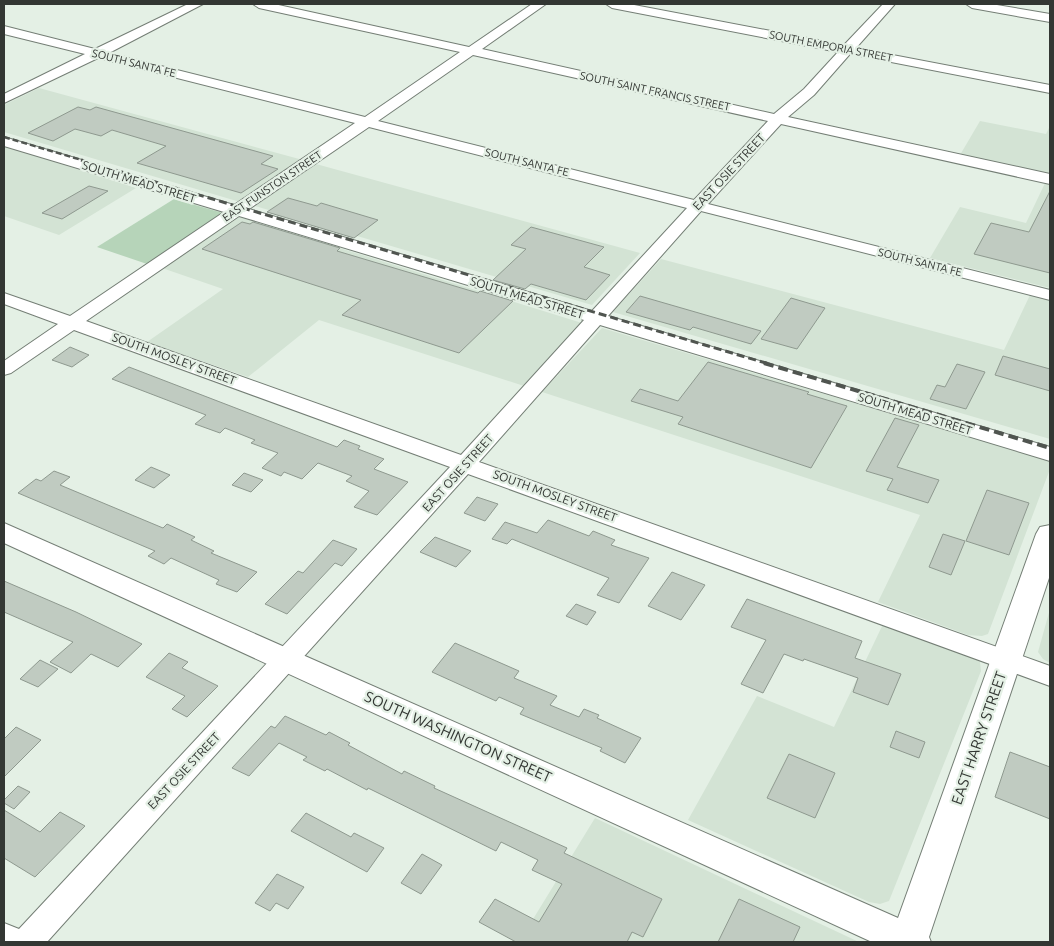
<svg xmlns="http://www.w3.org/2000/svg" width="1054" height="946" font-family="Ubuntu,sans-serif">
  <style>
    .built { fill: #d3e3d4 }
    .green { fill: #b6d4b9 }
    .building { fill: #c0cbc1; stroke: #8e998f }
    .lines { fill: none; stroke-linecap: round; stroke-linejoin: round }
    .minor-casing { stroke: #747e75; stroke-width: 2 }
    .tertiary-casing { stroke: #747e75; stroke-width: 2 }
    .minor { fill: #fff; fill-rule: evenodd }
    .tertiary { fill: #fff; fill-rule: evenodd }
    .rail-far2 { stroke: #505550; stroke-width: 2.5; stroke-dasharray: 6 3; stroke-linecap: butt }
    .rail-far1 { stroke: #505550; stroke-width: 3; stroke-dasharray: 8 4; stroke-linecap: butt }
    .rail { stroke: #505550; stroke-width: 4; stroke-dasharray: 10 5; stroke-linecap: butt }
    .labels { text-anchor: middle; stroke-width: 4.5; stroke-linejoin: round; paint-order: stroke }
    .far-street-label { font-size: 11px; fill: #333733; stroke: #e4f0e5 }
    .street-label { font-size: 12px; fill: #333733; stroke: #e4f0e5 }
    .near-street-label { font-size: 15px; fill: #333733; stroke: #e4f0e5 }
  </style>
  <rect width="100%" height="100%" fill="#e4f0e5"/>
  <path class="built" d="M39,88l264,72 -63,42 -236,-70v-27z
    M980,121l66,13 4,-8v48l-90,-19z
    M4,146l132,42 -77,47 -55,-19z
    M316,164l324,89 -48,52 -337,-99z
    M1046,181l4,1v106l-120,-30 30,-51 66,16z
    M236,216l346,107 -58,63 -205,-66 -71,57 -101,-35 76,-53 -61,-21z
    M661,259l343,91 26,-55 20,5v139l-437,-127z
    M602,328l448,133v8l-62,165 -6,2 -14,-1 -90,-33 42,-87 -378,-123z
    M1050,609v54l-7,-4 -5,-7z
    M884,622l87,33 9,7 1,9 -92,230 -9,3 -11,-2 -181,-82 69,-124 77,31z
    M595,818l264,124h-340z"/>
  <path class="green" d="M174,199l49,14 -76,51 -50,-17z"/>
  <path class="building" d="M78,107l12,3 6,-3 177,49 -12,8 17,5 -37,24 -104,-30 29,-17 -54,-16 -11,6 -26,-7 -22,12 -25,-8z
    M89,186l19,5 -46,28 -20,-6z
    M1050,191v82l-76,-19 17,-31 38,9z
    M288,198l29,8 4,-3 57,17 -24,18 -87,-26z
    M242,222l8,2 3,-2 87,26 -3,3 141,42 2,-2 33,10 -54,52 -117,-38 19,-15 -159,-51z
    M531,227l73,20 -20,20 26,8 -24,25 -55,-16 -6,5 -32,-9 33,-31 -15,-4z
    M640,296l121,35 -10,13 -58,-17 -3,3 -64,-18z
    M791,298l34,10 -28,41 -36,-10z
    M70,347l19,8 -17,12 -20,-7z
    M1003,356l47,13v22l-55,-16z
    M708,362l101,30 -2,2 40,12 -36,62 -133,-44 5,-7 -52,-16 9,-12 38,12z
    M957,364l28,8 -19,37 -36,-10 7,-14 8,2z
    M129,367l208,80 7,-7 16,6 -2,3 26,10 -10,10 34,13 -31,33 -23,-8 15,-16 -23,-10 6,-5 -34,-13 -16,16 -18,-7 -3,4 -19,-8 16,-15 -27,-10 4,-3 -30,-12 -5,5 -25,-9 11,-9 -94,-36z
    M895,418l24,7 -22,42 42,13 -11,23 -41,-13 6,-11 -27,-8z
    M151,467l19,8 -16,13 -19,-8z
    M54,471l16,6 -10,8 103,43 4,-4 28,13 -4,3 23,11 -3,2 46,19 -20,20 -21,-8 3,-4 -48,-22 -7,6 -16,-8 7,-5 -137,-58 18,-14 5,2z
    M244,473l19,7 -12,12 -19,-7z
    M987,490l42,13 -20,52 -43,-14z
    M477,497l21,7 -13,17 -21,-8z
    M548,520l41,16 4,-5 22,9 -4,5 38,13 -30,45 -22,-8 12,-17 -97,-39 -5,5 -15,-5 13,-17 32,11z
    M943,534l22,7 -14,34 -22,-8z
    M435,537l36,14 -15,16 -36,-15z
    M333,540l24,9 -15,17 -7,-3 -48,51 -22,-10 33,-33 5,2z
    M672,572l33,13 -24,35 -33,-14z
    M4,581l72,31 66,32 -24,23 -27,-13 -20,19 -21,-11 23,-20 -69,-30z
    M747,599l115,42 -7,17 46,16 -13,31 -35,-13 5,-14 -54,-19 -1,2 -19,-7 -21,39 -22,-9 25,-44 -35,-13z
    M576,604l20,8 -9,13 -21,-9z
    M455,643l64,28 -5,7 43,18 -7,9 29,12 5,-8 15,6 -2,3 44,20 -16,25 -25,-12 2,-3 -82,-34 4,-6 -25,-11 -3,4 -64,-29z
    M169,653l19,9 -6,6 36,18 -31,31 -15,-8 13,-13 -39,-19z
    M40,660l18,9 -20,18 -18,-8z
    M285,716l41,19 3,-3 21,11 -2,2 54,29 2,-3 31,15 -1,2 133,60 -3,5 98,46 -19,38 -11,-5 -5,10h-111l-37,-20 16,-23 44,23 23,-38 -30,-14 6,-10 -37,-18 -5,9 -128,-63 -1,2 -40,-21 -2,2 -22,-11 4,-3 -28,-14 -30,33 -17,-8 39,-42 4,2z
    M16,727l25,13 -37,37v-38z
    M896,731l29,11 -6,16 -29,-11z
    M1010,752l40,15v52l-55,-22z
    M789,754l46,19 -20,45 -48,-20z
    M18,786l12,6 -16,17 -10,-6v-3z
    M4,810l36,22 20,-20 25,14 -50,51 -31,-19z
    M306,813l45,24 3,-4 30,15 -17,24 -76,-41z
    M422,854l20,11 -21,29 -20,-11z
    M277,874l27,13 -16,22 -12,-6 -6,8 -15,-8z
    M739,899l61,28 -7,15h-75z"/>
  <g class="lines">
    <g class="minor-casing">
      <path id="minor" d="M188,4h15l-94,49 256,64 95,-65 -201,-44 -6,-4h21l195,43 63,-43h14l-64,45 292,65 30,-25 34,-37 -226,-44 -6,-4h23l215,41 39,-41h12l-39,44 194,37v8l-200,-39 -36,41 -26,22 262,57v10l-269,-60 -73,80 342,86v10l-349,-89 -93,105 442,131v14l-450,-136 -121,137 571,204v20l-582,-212 -421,468h-43v-19l15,6 431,-462 -376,-137 -63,43 -7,2v-14l54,-37 -54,-20v-11l66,23 154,-104 -220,-66v-9l230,68 121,-82 -257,-65 -94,45v-9l81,-40 -81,-20v-8l91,23zM473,55l295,66 -74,79 -316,-79zM369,127l318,81 -95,103 -343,-102zM239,216l345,104 -123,135 -375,-134z
        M966,4h25l59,10v8l-78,-14z"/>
    </g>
    <g class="tertiary-casing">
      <path id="tertiary" d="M4,523l894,395 138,-384 4,-7 10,-2v50l-121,362 2,5h-59l-868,-399z"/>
    </g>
    <use href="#minor" class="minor"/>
    <use href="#tertiary" class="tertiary"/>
    <path class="rail-far2" d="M4,137l81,24"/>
    <path class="rail-far1" d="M81,160l688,204"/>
    <path class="rail" d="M764,363l286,85"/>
  </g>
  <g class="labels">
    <g class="far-street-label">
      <text transform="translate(831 46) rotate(11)" y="4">SOUTH EMPORIA STREET</text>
      <text transform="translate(134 63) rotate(14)" y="4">SOUTH SANTA FE</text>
      <text transform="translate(655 91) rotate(12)" y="4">SOUTH SAINT FRANCIS STREET</text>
      <text transform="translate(527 162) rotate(14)" y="4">SOUTH SANTA FE</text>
      <text transform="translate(272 186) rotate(-34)" y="4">EAST FUNSTON STREET</text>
      <text transform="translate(920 262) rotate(14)" y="4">SOUTH SANTA FE</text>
    </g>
    <g class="street-label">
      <text transform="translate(729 172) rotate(-47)" y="4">EAST OSIE STREET</text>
      <text transform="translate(139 182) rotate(17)" y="4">SOUTH MEAD STREET</text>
      <text transform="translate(527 298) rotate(17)" y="4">SOUTH MEAD STREET</text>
      <text transform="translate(174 359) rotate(20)" y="4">SOUTH MOSLEY STREET</text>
      <text transform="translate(915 414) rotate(17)" y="4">SOUTH MEAD STREET</text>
      <text transform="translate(458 473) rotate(-48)" y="4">EAST OSIE STREET</text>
      <text transform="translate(555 496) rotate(20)" y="4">SOUTH MOSLEY STREET</text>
      <text transform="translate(184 771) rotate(-47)" y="4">EAST OSIE STREET</text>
    </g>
    <g class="near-street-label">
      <text transform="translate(458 737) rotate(24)" y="5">SOUTH WASHINGTON STREET</text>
      <text transform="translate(979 738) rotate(-71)" y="5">EAST HARRY STREET</text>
    </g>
  </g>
  <rect width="1054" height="946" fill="none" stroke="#333733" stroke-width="10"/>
</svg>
